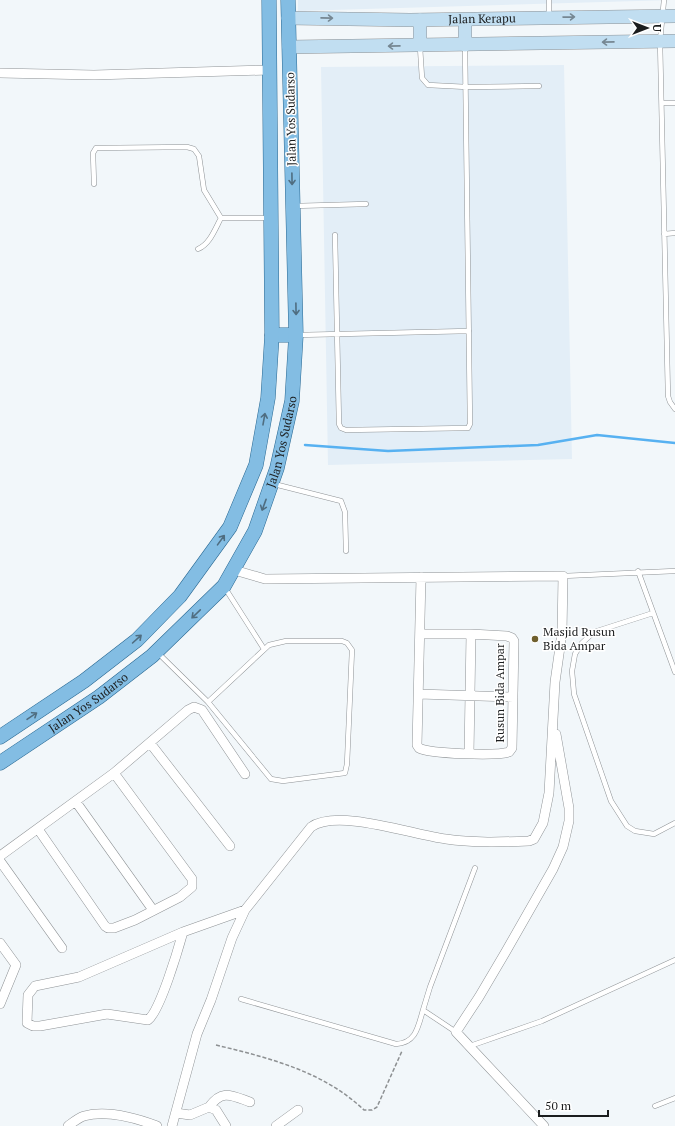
<svg xmlns="http://www.w3.org/2000/svg" width="675" height="1126" font-family="'PT Serif',serif">
  <style>
    .built { fill: #e3eef7 }
    .lines { fill: none; stroke-linecap: round; stroke-linejoin: round }
    .stream { stroke: #57b1f1; stroke-width: 2.5 }
    .lane-casing { stroke: #8f9396; stroke-width: 5.5 }
    .street-casing { stroke: #8f9396; stroke-width: 10 }
    .secondary-casing { stroke: #8f9396; stroke-width: 14 }
    .primary-casing { stroke: #296892; stroke-width: 15 }
    .path { stroke: #8d9092; stroke-width: 1.5; stroke-dasharray: 4 2; stroke-linecap: butt }
    .lane { stroke: #fff; stroke-width: 4.5 }
    .street { stroke: #fff; stroke-width: 9 }
    .secondary { stroke: #c1def1; stroke-width: 13 }
    .primary { stroke: #83bde3; stroke-width: 14 }
    .oneway { stroke: #768792 }
    .oneway2 { stroke: #4f6d80 }
    .poi-dot { fill: #6f5f2d; stroke: #fff; stroke-width: 1.5 }
    .labels { text-anchor: middle; stroke-width: 3; stroke-linejoin: round; paint-order: stroke }
    .street-label { font-size: 12px; fill: #1b1d1e; stroke: #fff }
    .poi-label { font-size: 12px; fill: #1b1d1e; stroke: #fff; text-anchor: start }
  </style>
  <rect width="100%" height="100%" fill="#f2f7fa"/>
  <path class="built" d="M298,0h374l-374,11z
    M564,65l8,394 -244,6 -7,-398z"/>
  <g class="lines">
    <path class="stream" d="M305,445l83,6 150,-6 59,-10 78,8"/>
    <g class="lane-casing">
      <path id="lane" d="M664,0l-4,41 8,355 2,6 5,7
        M549,16v-16
        M420,47l2,31 6,7 39,2 72,-1
        M662,103h13
        M94,184l-1,-31 3,-5 91,-1 7,2 5,7 5,34 17,28
        M294,206l72,-2
        M664,234l11,-1
        M335,235l4,189 2,4 5,2 122,-2 2,-4 -5,-377
        M198,249c12,-5 17,-20 23,-31h48
        M298,335l171,-4
        M274,484l67,17 4,11 1,39
        M638,571l37,101
        M563,576l112,-5
        M225,588l39,61
        M653,613l-59,19 -12,11 -7,11 -3,17 2,23 37,107 16,25 8,5 19,3 21,-11
        M286,641h56l5,2 5,7 -5,114 -2,9 -62,8 -12,-2 -63,-77 61,-57z
        M158,653l50,49
        M241,999l155,45c20,-1 22,-17 27,-34
        M456,1032l-33,-22 7,-23 45,-119
        M470,1046l72,-25 133,-61
        M655,1106l20,-8"/>
    </g>
    <g class="street-casing">
      <path id="street" d="M0,73l94,2 175,-5
        M421,634h50l36,2 5,2 2,3 -2,107 -3,4c-12,4 -79,2 -90,-4l-2,-3 4,-168
        M419,694l94,3
        M150,743l80,103
        M469,754l2,-120
        M76,802l77,108
        M38,829l67,97 3,2h6l21,-8 45,-23 12,-10v-8l-78,-106
        M0,856l114,-83 74,-63 6,-3 8,3 43,64
        M0,861l62,87
        M183,932l-104,45 -44,9 -7,9 -1,28 6,3h7l67,-12 41,6c12,-9 30,-70 35,-88l62,-22
        M0,943l16,22 -16,39
        M209,1107c13,-18 22,-12 41,-5
        M176,1113l14,2 19,-8 7,3 10,16
        M68,1126c4,-3 10,-8 16,-10 22,-6 52,2 73,10
        M172,1126l25,-92 14,-34 21,-62 13,-28 66,-83c27,-19 102,8 135,12 27,4 56,3 83,2l5,-2 9,-16 6,-30 6,-111 7,-49 1,-57 -298,3 -31,-9
        M276,1126l22,-16
        M544,1126l-88,-94 23,-35 26,-44 48,-84 10,-22 6,-26v-13l-13,-74"/>
    </g>
    <g class="secondary-casing">
      <g id="secondary">
        <path id="s1" d="M288,18l122,2 265,-4"/>
        <path d="M420,20v25"/>
        <path d="M465,20v25"/>
        <path d="M289,47l386,-6"/>
      </g>
    </g>
    <g class="primary-casing">
      <g id="primary">
        <path d="M272,335h24"/>
        <path d="M0,737l84,-56 53,-41 43,-44 50,-69 26,-62 12,-67 4,-63 -3,-335"/>
        <path id="s2" d="M0,763l99,-66 53,-41 72,-70 31,-55 22,-63 15,-67 4,-66 -8,-335"/>
      </g>
    </g>
    <path class="path" d="M216,1045c53,13 107,26 148,65h8l5,-3 25,-56"/>
    <use href="#lane" class="lane"/>
    <use href="#street" class="street"/>
    <use href="#secondary" class="secondary"/>
    <use href="#primary" class="primary"/>
  </g>
  <defs><path id="oneway-shaft" d="M-6 0H5M1.5-3L5.5 0L1.5 3" fill="none" stroke-width="1.6" stroke-linecap="round" stroke-linejoin="round"/></defs>
  <g class="oneway">
    <use href="#oneway-shaft" transform="translate(569 17) rotate(-1)"/>
    <use href="#oneway-shaft" transform="translate(327 18) rotate(1)"/>
    <use href="#oneway-shaft" transform="translate(608 42) rotate(179)"/>
    <use href="#oneway-shaft" transform="translate(394 46) rotate(179)"/>
  </g>
  <g class="oneway2">
    <use href="#oneway-shaft" transform="translate(292 179) rotate(89)"/>
    <use href="#oneway-shaft" transform="translate(296 309) rotate(89)"/>
    <use href="#oneway-shaft" transform="translate(264 419) rotate(-80)"/>
    <use href="#oneway-shaft" transform="translate(264 505) rotate(110)"/>
    <use href="#oneway-shaft" transform="translate(221 540) rotate(-54)"/>
    <use href="#oneway-shaft" transform="translate(196 614) rotate(136)"/>
    <use href="#oneway-shaft" transform="translate(137 639) rotate(-42)"/>
    <use href="#oneway-shaft" transform="translate(32 716) rotate(-34)"/>
  </g>
  <circle class="poi-dot" cx="535" cy="639" r="4"/>
  <g class="labels">
    <g class="street-label">
      <text dy="4" stroke="none"><textPath href="#s1" startOffset="194">Jalan Kerapu</textPath></text>
      <text transform="translate(291 119) rotate(-91)" y="4">Jalan Yos Sudarso</text>
      <text dy="4" stroke="none"><textPath href="#s2" startOffset="443">Jalan Yos Sudarso</textPath></text>
      <text transform="translate(500 693) rotate(-90)" y="4">Rusun Bida Ampar</text>
      <text dy="4" stroke="none"><textPath href="#s2" startOffset="107">Jalan Yos Sudarso</textPath></text>
    </g>
    <g class="poi-label">
      <text x="543" y="636">Masjid Rusun<tspan x="543" dy="14">Bida Ampar</tspan></text>
    </g>
  </g>
  <g transform="translate(647 28) rotate(90)" stroke="#ffffff" stroke-width="3" paint-order="stroke">
  <path d="M0-3L7 15L0 10L-7 15Z" fill="#1b1d1e"/>
  <text y="-6" font-size="11" font-weight="bold" text-anchor="middle" fill="#1b1d1e">U</text>
  </g>
  <path d="M539 1110v6h69v-6" fill="none" stroke="#1b1d1e" stroke-width="2"/>
  <text x="545" y="1110" font-size="12" fill="#1b1d1e" stroke="#ffffff" stroke-width="3" paint-order="stroke">50 m</text>
</svg>
